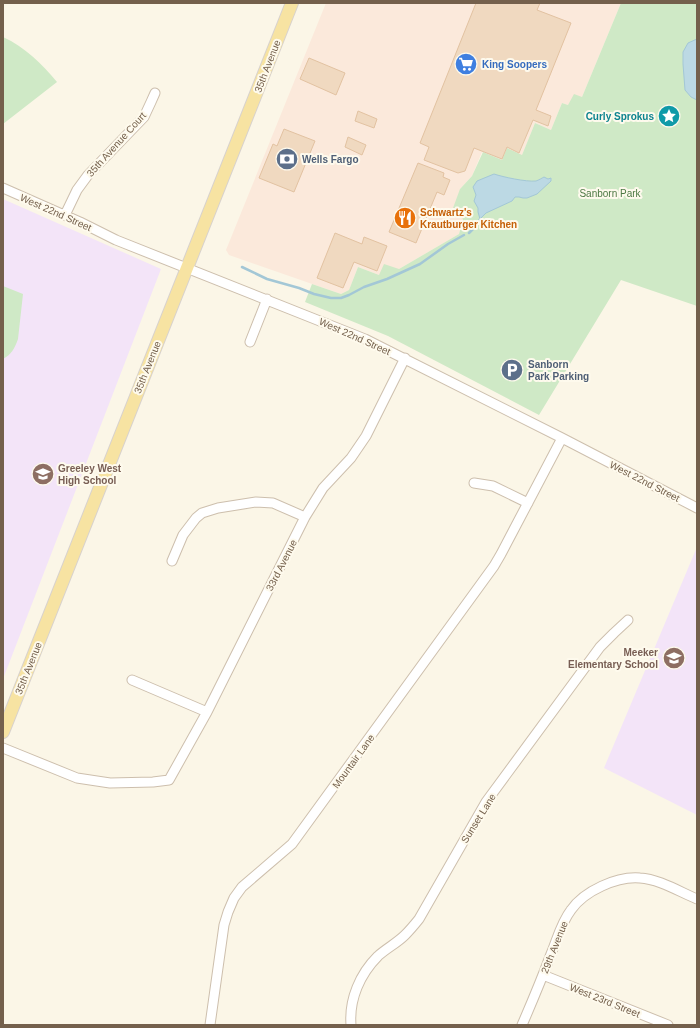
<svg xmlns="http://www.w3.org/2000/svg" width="700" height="1028" font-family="Arial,sans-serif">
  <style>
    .commercial { fill: #fbe9db }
    .education { fill: #f3e4f8 }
    .green { fill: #cfe9c6 }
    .water { fill: #bcd9e4; stroke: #a3c7d6 }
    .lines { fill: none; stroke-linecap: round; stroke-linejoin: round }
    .stream { stroke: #a3c7d6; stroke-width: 2.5 }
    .building { fill: #f0d9c0; stroke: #e2c2a1 }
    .minor-casing { stroke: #cdbfad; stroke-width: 11 }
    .major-casing { stroke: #d8d2cd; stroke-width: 14 }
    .minor { stroke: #fff; stroke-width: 9 }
    .major { stroke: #f7e3a2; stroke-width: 12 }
    .labels { text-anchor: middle; stroke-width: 4; stroke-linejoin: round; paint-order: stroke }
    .shop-label { font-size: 10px; font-weight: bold; fill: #366cbe; stroke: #fefaed; text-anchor: start }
    .street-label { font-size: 10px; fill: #74604c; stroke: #fefaed }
    .culture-label { font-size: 10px; font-weight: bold; fill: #0d838f; stroke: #fefaed; text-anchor: end }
    .service-label { font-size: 10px; font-weight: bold; fill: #4e5e75; stroke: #fefaed; text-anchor: start }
    .park-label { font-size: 10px; fill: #4d7944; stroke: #fefaed }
    .food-label { font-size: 10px; font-weight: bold; fill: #c56008; stroke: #fefaed; text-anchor: start }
    .education-label { font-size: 10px; font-weight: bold; fill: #785e54; stroke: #fefaed; text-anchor: start }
  </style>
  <rect width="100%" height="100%" fill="#fbf6e7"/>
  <path class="commercial" d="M326,3h295l-39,94 -14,8 -6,-2 -11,27 -16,-7 -13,32 -20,5 -20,-8 -10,24 -12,13 3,30 -4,15 -60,35 -20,6 -21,-8 -9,23 -8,4 -112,-39 -3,-5z"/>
  <path class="education" d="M3,199l158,70 -158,410z
    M697,547v268l-93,-47z"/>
  <path class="green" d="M621,3h76v303l-76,-26 -82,135 -151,-79 -83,-34 7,-18 29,10 8,-4 9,-23 21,8 5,-11 15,5 60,-35 4,-15 -10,-11 7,-19 12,-13 11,-24 19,8 5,-12 15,7 13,-32 16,7 11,-27 6,2 6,-11 8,3z
    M3,37c22,10 39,27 54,45l-54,42z
    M3,286l20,8 -5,45c-3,9 -7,16 -15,20z"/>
  <path class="water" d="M697,39v61l-6,-3 -6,-7 -2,-26v-12l5,-9z
    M494,174c9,3 32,8 42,7 3,-1 6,-3 8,-4l4,2 3,-1v3l-14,13 -10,4h-4l-4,-1h-4l-3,4 -26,12 -6,6 -2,-7v-4l-4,-7 2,-6 -3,-8 4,-6z"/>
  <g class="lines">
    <path class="stream" d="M469,233l7,-7 4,-7
      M242,267l25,12 32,9 15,6 17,4h10l8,-3 15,-8 23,-8 33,-15 28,-20 16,-9"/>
  </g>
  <path class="building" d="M476,3h64l-3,7 34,13 -35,87 15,6 -3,10 -15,-6 -14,33 -12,-6 -5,12 -28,-11 -9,23 -7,2 -34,-13 5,-13 -9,-4z
    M309,58l36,15 -9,22 -36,-16z
    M358,111l19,8 -3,9 -19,-7z
    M284,129l31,12 -21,51 -35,-14 14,-34 4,2z
    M348,137l18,8 -4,10 -17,-8z
    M418,163l26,10 -1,4 7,3 -6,15 -7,-3 -21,51 -27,-11z
    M335,233l27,11 2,-7 23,9 -10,25 -23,-9 -11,26 -26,-10z"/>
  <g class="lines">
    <g class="minor-casing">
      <path id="minor" d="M3,188l77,34 36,18 249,99 197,99 135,70
        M65,215l12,-25 11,-15 56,-58 7,-15 4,-9
        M250,342l17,-43
        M474,483l19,3 35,17
        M172,561l11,-26 13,-17 6,-5 16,-5 38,-6 17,1 32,14
        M132,680l75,32
        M3,748l74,30 33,5 43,-1 16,-2 38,-68 98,-195 18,-29 28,-30 15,-22 39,-78
        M543,975l125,50
        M210,1025l14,-100 4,-13 6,-14 8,-11 50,-43 202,-278 7,-12 61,-116
        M351,1025c-2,-26 9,-51 27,-69 9,-8 19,-13 27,-21 5,-5 10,-11 14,-16l67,-117 114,-155 14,-14 14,-13
        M522,1025c10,-23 20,-47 29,-71 6,-14 10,-31 20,-44 13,-19 46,-34 69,-32 19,1 40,14 57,21"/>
    </g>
    <g class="major-casing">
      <path id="major" d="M3,732l289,-729"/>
    </g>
    <use href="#minor" class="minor"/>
    <use href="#major" class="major"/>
  </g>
  <defs>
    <g id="supermarket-disc" transform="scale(1.15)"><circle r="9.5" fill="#3f7fe0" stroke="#fefaed"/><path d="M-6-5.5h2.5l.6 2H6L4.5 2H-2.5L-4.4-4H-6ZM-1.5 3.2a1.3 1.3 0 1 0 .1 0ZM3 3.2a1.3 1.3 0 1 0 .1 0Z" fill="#fff"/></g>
    <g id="sight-disc" transform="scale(1.15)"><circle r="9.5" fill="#0f9aa8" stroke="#fefaed"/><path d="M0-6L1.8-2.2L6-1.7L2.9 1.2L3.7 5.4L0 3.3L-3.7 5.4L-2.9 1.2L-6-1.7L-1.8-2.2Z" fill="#fff"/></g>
    <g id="bank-disc" transform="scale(1.15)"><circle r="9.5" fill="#5c6f8a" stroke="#fefaed"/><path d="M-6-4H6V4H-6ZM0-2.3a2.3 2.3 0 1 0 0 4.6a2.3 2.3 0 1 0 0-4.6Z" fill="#fff"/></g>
    <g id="restaurant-disc" transform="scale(1.15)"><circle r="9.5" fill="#e8710a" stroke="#fefaed"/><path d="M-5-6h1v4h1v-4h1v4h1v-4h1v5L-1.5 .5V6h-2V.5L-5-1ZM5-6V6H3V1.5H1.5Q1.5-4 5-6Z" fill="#fff"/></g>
    <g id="parking-disc" transform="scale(1.15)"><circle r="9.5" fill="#5c6f8a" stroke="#fefaed"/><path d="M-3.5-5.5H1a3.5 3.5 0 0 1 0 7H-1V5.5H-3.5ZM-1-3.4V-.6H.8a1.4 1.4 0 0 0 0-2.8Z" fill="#fff"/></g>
    <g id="school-disc" transform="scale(1.15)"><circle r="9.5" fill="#8d6e63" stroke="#fefaed"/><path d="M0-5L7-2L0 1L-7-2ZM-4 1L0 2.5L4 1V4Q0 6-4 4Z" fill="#fff"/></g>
  </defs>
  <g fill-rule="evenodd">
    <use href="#supermarket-disc" x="466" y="64"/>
    <use href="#sight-disc" x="669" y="116"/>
    <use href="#bank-disc" x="287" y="159"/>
    <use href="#restaurant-disc" x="405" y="218"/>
    <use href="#parking-disc" x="512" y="370"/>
    <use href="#school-disc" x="43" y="474"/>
    <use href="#school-disc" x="674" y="658"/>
  </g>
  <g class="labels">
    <g class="shop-label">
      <text x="482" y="68">King Soopers</text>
    </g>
    <g class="street-label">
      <text transform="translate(267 66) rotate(-69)" y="4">35th Avenue</text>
      <text transform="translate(116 144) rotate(-48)" y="4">35th Avenue Court</text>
      <text transform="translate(56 212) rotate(24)" y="4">West 22nd Street</text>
      <text transform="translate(355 336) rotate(24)" y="4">West 22nd Street</text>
      <text transform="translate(147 367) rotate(-68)" y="4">35th Avenue</text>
      <text transform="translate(645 481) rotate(27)" y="4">West 22nd Street</text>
      <text transform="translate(281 565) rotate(-63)" y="4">33rd Avenue</text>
      <text transform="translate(28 668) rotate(-68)" y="4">35th Avenue</text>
      <text transform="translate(353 761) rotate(-54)" y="4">Mountair Lane</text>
      <text transform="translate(478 818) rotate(-58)" y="4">Sunset Lane</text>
      <text transform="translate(554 947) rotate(-68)" y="4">29th Avenue</text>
      <text transform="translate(605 1000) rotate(22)" y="4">West 23rd Street</text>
    </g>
    <g class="culture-label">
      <text x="654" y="120">Curly Sprokus</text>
    </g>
    <g class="service-label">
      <text x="302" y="163">Wells Fargo</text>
      <text x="528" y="368">Sanborn<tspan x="528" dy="12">Park Parking</tspan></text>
    </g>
    <g class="park-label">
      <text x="610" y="197">Sanborn Park</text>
    </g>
    <g class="food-label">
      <text x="420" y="216">Schwartz's<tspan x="420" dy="12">Krautburger Kitchen</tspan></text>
    </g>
    <g class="education-label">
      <text x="58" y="472">Greeley West<tspan x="58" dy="12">High School</tspan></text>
      <text x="658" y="656" text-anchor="end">Meeker<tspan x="658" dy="12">Elementary School</tspan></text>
    </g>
  </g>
  <rect width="700" height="1028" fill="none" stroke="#74604c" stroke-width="8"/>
</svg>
